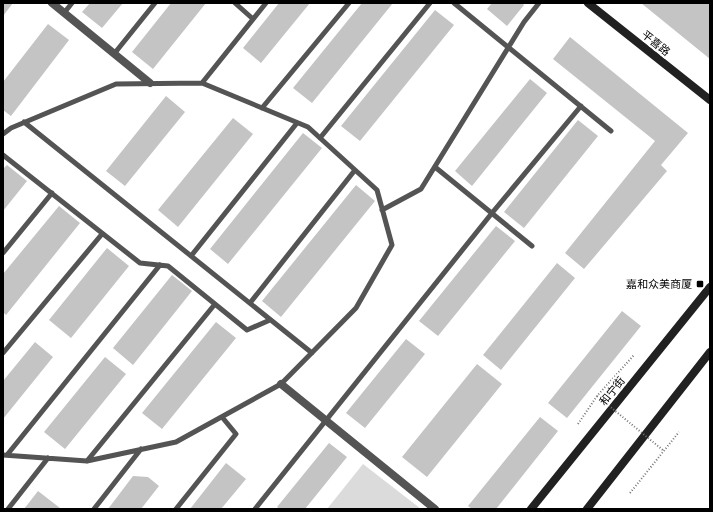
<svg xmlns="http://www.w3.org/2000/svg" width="713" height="512" font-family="'Alegreya Sans','Noto Sans SC',sans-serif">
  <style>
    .green { fill: #dbdbdb }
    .building { fill: #c4c4c4 }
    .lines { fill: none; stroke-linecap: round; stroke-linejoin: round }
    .path { stroke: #767676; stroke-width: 2; stroke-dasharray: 1 2; stroke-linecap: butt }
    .lane { stroke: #545454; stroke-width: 5 }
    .street { stroke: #545454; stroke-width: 8 }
    .secondary { stroke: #212121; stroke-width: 8 }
    .path-bridge { stroke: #767676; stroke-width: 2; stroke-dasharray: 1 2; stroke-linecap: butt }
    .poi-dot { fill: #000; stroke: #fff; stroke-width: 1.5 }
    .labels { text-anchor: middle; stroke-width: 4; stroke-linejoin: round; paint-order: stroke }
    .street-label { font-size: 11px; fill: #000; stroke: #fff }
    .poi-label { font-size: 11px; fill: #000; stroke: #fff; text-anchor: end }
  </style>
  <rect width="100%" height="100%" fill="#fff"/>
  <path class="green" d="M363,464l58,45h-94z"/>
  <path class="building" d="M3,3h10l-10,13z
    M90,3h33l-21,25 -20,-16z
    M171,3h35l-53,66 -21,-17z
    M279,3h31l-49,60 -18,-15z
    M362,3h31l-81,100 -19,-15z
    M492,3h30l2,2 -17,21 -20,-17z
    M641,3h69v56z
    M435,10l19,15 -94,116 -19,-15z
    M48,24l21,16 -58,76 -8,-6v-28z
    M570,37l118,96 -27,32 6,6 -83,98 -19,-16 90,-112 -102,-82z
    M530,79l17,14 -75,93 -17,-15z
    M166,96l19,16 -60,74 -19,-15z
    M233,118l20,16 -75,93 -20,-17z
    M578,120l20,16 -74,92 -20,-16z
    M303,133l19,15 -94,116 -18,-15z
    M7,165l20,16 -24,30v-42z
    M356,185l19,16 -94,116 -19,-16z
    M59,206l21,17 -74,92 -3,-3v-38z
    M496,226l19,15 -77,95 -19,-15z
    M107,248l22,18 -58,72 -22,-18z
    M557,263l18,15 -74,92 -18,-15z
    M172,275l20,16 -59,74 -20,-17z
    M622,311l19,15 -74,92 -19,-15z
    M216,322l20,16 -74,91 -20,-16z
    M406,339l19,15 -60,74 -19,-15z
    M35,342l18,15 -50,62v-38z
    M105,357l21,17 -61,75 -21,-17z
    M477,364l25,20 -75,93 -25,-20z
    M540,417l18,14 -62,78h-24l-4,-3z
    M329,443l18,14 -42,52h-25l-3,-2z
    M226,463l20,16 -25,30h-31z
    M133,476l15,1 11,9 -18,23h-33z
    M38,491l22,17 -1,1h-35z"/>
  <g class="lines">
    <path class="path" d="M578,424l19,-28 37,-41
      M630,493l49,-61"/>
    <path class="lane" d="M235,3l18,16
      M454,3l157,128
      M64,13l8,-10
      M114,54l41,-51
      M202,83l64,-80
      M262,108l87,-105
      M24,122l288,231
      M3,134l8,-6 105,-44 86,-1 106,44 69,63 15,55 -36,63 -75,76 -105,58 -89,19 -84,-6
      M320,138l110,-135
      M3,155l137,108 28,3 79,64 23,-10
      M435,167l97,79
      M382,210l39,-21 103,-167 15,-19
      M3,253l49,-60
      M191,256l106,-133
      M250,303l105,-133
      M3,353l99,-119
      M7,455l153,-190
      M87,461l128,-157
      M8,509l40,-51
      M94,509l47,-60
      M176,509l60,-75 -14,-17
      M255,509l237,-296 89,-107"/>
    <path class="street" d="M52,3l98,80
      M281,384l154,125"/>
    <path class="secondary" d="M588,3l122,97
      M531,509l179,-222
      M587,509l123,-157"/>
    <path class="path-bridge" d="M597,396l67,55"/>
  </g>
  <rect class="poi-dot" x="696" y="280" width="8" height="8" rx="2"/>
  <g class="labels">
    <g class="street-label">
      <text transform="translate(656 43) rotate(39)" y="4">平喜路</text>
      <text transform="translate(612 391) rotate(-51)" y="4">和宁街</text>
    </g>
    <g class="poi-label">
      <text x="692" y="288">嘉和众美商厦</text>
    </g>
  </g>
  <rect width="713" height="512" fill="none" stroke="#000000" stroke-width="8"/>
</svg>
